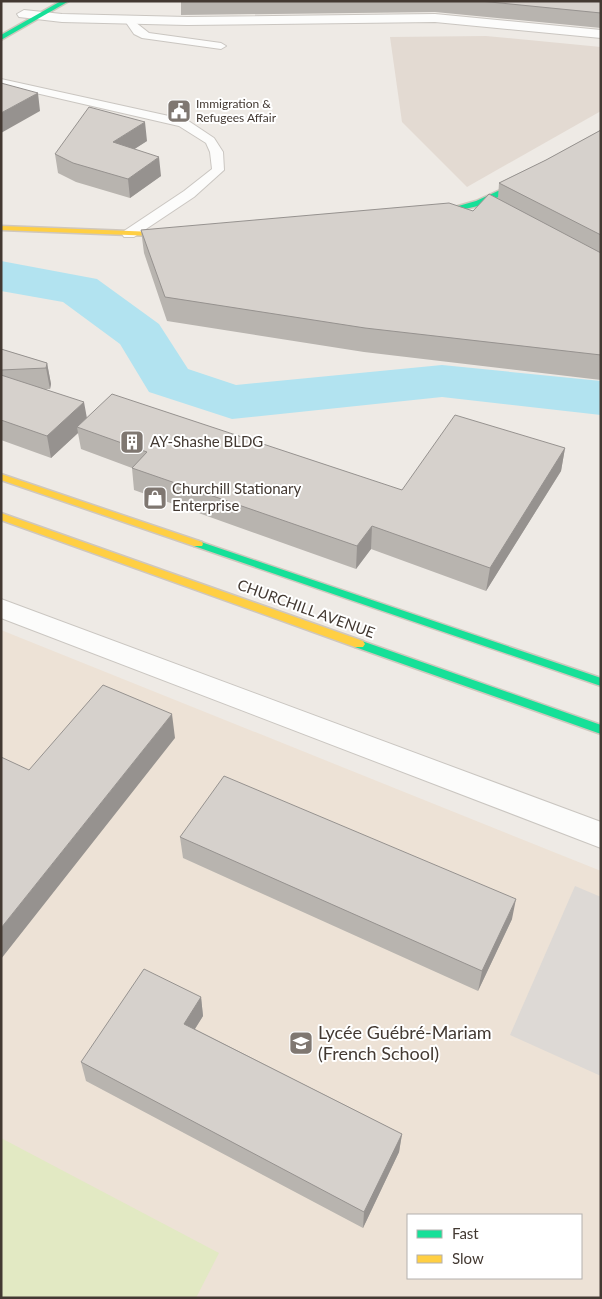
<svg xmlns="http://www.w3.org/2000/svg" width="602" height="1299" font-family="Lato,sans-serif">
  <style>
    .residential { fill: #e3dad2 }
    .education { fill: #ede2d6; fill-rule: evenodd }
    .green { fill: #e2e9c3 }
    .parking { fill: #ddd9d5 }
    .lines { fill: none; stroke-linecap: round; stroke-linejoin: round }
    .river { fill: #b2e3f0; fill-rule: evenodd }
    .lane-casing { stroke: #cac6c1; stroke-width: 2 }
    .street-casing { stroke: #cac6c1; stroke-width: 2 }
    .fast-casing { stroke: #cfc7bd; stroke-width: 3 }
    .slow-casing { stroke: #cfc7bd; stroke-width: 3 }
    .lane { fill: #fcfcfb; fill-rule: evenodd }
    .street { fill: #fcfcfb; fill-rule: evenodd }
    .fast { fill: #16e098; fill-rule: evenodd }
    .slow { fill: #ffcf43; fill-rule: evenodd }
    .wall { fill: #b8b4af }
    .shaded-wall { fill: #96928f }
    .building { fill: #d6d1cc; stroke: #96928f }
    .labels { text-anchor: middle; stroke-width: 4; stroke-linejoin: round; paint-order: stroke }
    .far-poi-label { font-size: 12px; fill: #433932; stroke: #fff; text-anchor: start }
    .poi-label { font-size: 15px; fill: #433932; stroke: #fff; text-anchor: start }
    .street-label { font-size: 15px; fill: #433932; stroke: #fff }
    .near-poi-label { font-size: 18px; fill: #433932; stroke: #fff; text-anchor: start }
  </style>
  <rect width="100%" height="100%" fill="#eeeae5"/>
  <path class="residential" d="M486,36l115,11v64l-134,76 -65,-65 -12,-85z"/>
  <path class="education" d="M1,630l600,241v427h-600zM408,1215h173v63h-173z"/>
  <path class="green" d="M1,1138l218,115 -23,45h-195z"/>
  <path class="parking" d="M575,886l26,11v179l-91,-41z"/>
  <g class="lines">
    <path class="river" d="M1,261l96,18 62,45 29,45 48,16 206,-20 159,16v34l-159,-18 -210,22 -83,-27 -29,-48 -57,-42 -62,-11z"/>
    <g class="lane-casing">
      <path id="lane" d="M130,18l19,15 72,10 5,3 -5,3 -79,-11 -8,-4 -9,-13z
        M1,79l186,41 27,18 9,14 1,18 -30,27 -60,40h-10l-2,-3 2,-3 60,-40 28,-22 -2,-17 -4,-9 -27,-17 -178,-41z"/>
    </g>
    <g class="street-casing">
      <path id="street" d="M24,10l38,4 125,3 248,-3 166,16v8l-166,-16 -248,3 -125,-3 -43,-5 -2,-3z
        M1,599l600,223v26l-600,-230z"/>
    </g>
    <g class="fast-casing">
      <path id="fast" d="M61,1h8l-68,39v-5z
        M529,177l7,2 -54,26 -55,13 -4,-2 53,-15z
        M198,541l403,137v8l-407,-140 -1,-2 1,-2z
        M359,640l242,85v9l-246,-87 -2,-3z"/>
    </g>
    <g class="slow-casing">
      <path id="slow" d="M1,226l179,7 4,2 -4,2 -179,-7z
        M1,474l201,68 1,2 -1,2h-8l-193,-66z
        M1,513l362,128 2,3 -2,3h-8l-354,-127z"/>
    </g>
    <use href="#lane" class="lane"/>
    <use href="#street" class="street"/>
    <use href="#fast" class="fast"/>
    <use href="#slow" class="slow"/>
  </g>
  <path class="wall" d="M181,1h420v27l-166,-16 -254,3z
    M601,130v250l-237,-28 -197,-31 -23,-68 -3,-23 332,-19 25,-13 1,-15 47,-23z
    M147,141l-13,8 27,27 -31,22 -54,-16 -18,-9 -3,-19z
    M1,349l46,14 4,21 -1,5h-4l41,29 315,72 163,-42 -4,23 -75,120 -115,-42 -15,20 -222,-79 -2,-22 -51,-19 -3,-16 -27,25 -50,-18z
    M180,837l332,82 -34,72 -295,-133z
    M201,997l2,19 -8,13 207,105 -3,18 -36,76 -277,-147 -5,-19z"/>
  <path class="shaded-wall" d="M38,93l2,18 -39,22v-20z
    M145,122l2,19 -31,20 -3,-19z
    M159,157l2,19 -31,22 -2,-19z
    M47,363l4,21 -1,5 -4,-21z
    M84,402l4,22 -11,3 1,6 -27,25 -4,-22z
    M565,448l-4,23 -75,120 4,-23z
    M372,526l-1,23 -15,20 1,-23z
    M172,714l3,24 -174,221v-31z
    M516,899l-4,20 -34,72 4,-20z
    M201,997l2,19 -17,27 -2,-19z
    M402,1134l-3,18 -36,76 1,-16z"/>
  <path class="building" d="M480,1h121v12z
    M1,83l37,10 -37,20z
    M89,107l56,15 -32,20 46,15 -31,22 -55,-16 -18,-9z
    M601,130v105l-102,-52 47,-23z
    M489,194l112,59v102l-236,-27 -200,-31 -24,-67 308,-27 24,8z
    M1,349l46,14 -1,5 -45,2z
    M1,375l83,27 -37,34 -46,-16z
    M112,394l290,96 53,-75 110,33 -75,120 -118,-42 -15,20 -225,-78 15,-16 -70,-25z
    M103,685l69,29 -171,214v-171l28,13z
    M224,776l292,123 -34,72 -302,-134z
    M144,969l57,28 -17,27 218,110 -38,78 -283,-150z"/>
  <defs>
    <g id="civic-square" transform="scale(1.25)"><rect x="-9" y="-9" width="18" height="18" rx="4" fill="#7f7771" stroke="#fff"/><path d="M-.6-6.5H3V-4.5H.6V-3L4-1V1h2V6H-6V1h2V-1L-.6-3ZM-1.2 2.5V6h2.4V2.5Z" fill="#fff"/></g>
    <g id="building-square" transform="scale(1.25)"><rect x="-9" y="-9" width="18" height="18" rx="4" fill="#7f7771" stroke="#fff"/><path d="M-4-6H4V6H1V3H-1V6H-4ZM-2.5-4.3h1.7v1.8h-1.7ZM.8-4.3h1.7v1.8H.8ZM-2.5-1h1.7V.8h-1.7ZM.8-1h1.7V.8H.8Z" fill="#fff"/></g>
    <g id="shop-square" transform="scale(1.25)"><rect x="-9" y="-9" width="18" height="18" rx="4" fill="#7f7771" stroke="#fff"/><path d="M-5-2.5h2.3a2.7 3.5 0 0 1 5.4 0H5L5.5 6h-11ZM-1.5-2.5h3a1.5 2.3 0 0 0-3 0Z" fill="#fff"/></g>
    <g id="school-square" transform="scale(1.25)"><rect x="-9" y="-9" width="18" height="18" rx="4" fill="#7f7771" stroke="#fff"/><path d="M0-5L7-2L0 1L-7-2ZM-4 1L0 2.5L4 1V4Q0 6-4 4Z" fill="#fff"/></g>
  </defs>
  <g fill-rule="evenodd">
    <use href="#civic-square" x="179" y="111"/>
    <use href="#building-square" x="132" y="442"/>
    <use href="#shop-square" x="155" y="498"/>
    <use href="#school-square" x="301" y="1043"/>
  </g>
  <g class="labels">
    <g class="far-poi-label">
      <text x="196" y="108">Immigration &amp;<tspan x="196" dy="14">Refugees Affair</tspan></text>
    </g>
    <g class="poi-label">
      <text x="150" y="447">AY-Shashe BLDG</text>
      <text x="172" y="494">Churchill Stationary<tspan x="172" dy="17">Enterprise</tspan></text>
    </g>
    <g class="street-label">
      <text transform="translate(306 609) rotate(20)" y="5">CHURCHILL AVENUE</text>
    </g>
    <g class="near-poi-label">
      <text x="318" y="1039">Lycée Guébré-Mariam<tspan x="318" dy="21">(French School)</tspan></text>
    </g>
  </g>
  <rect width="602" height="1299" fill="none" stroke="#433932" stroke-width="5"/>
  <rect x="407" y="1214" width="175" height="65" fill="#ffffff" stroke="#b4b0ad"/>
  <rect x="417" y="1230" width="25" height="8" fill="#16e098" stroke="#b4b0ad"/>
  <text x="452" y="1239" font-size="15" fill="#433932">Fast</text>
  <rect x="417" y="1255" width="25" height="8" fill="#ffcf43" stroke="#b4b0ad"/>
  <text x="452" y="1264" font-size="15" fill="#433932">Slow</text>
</svg>
